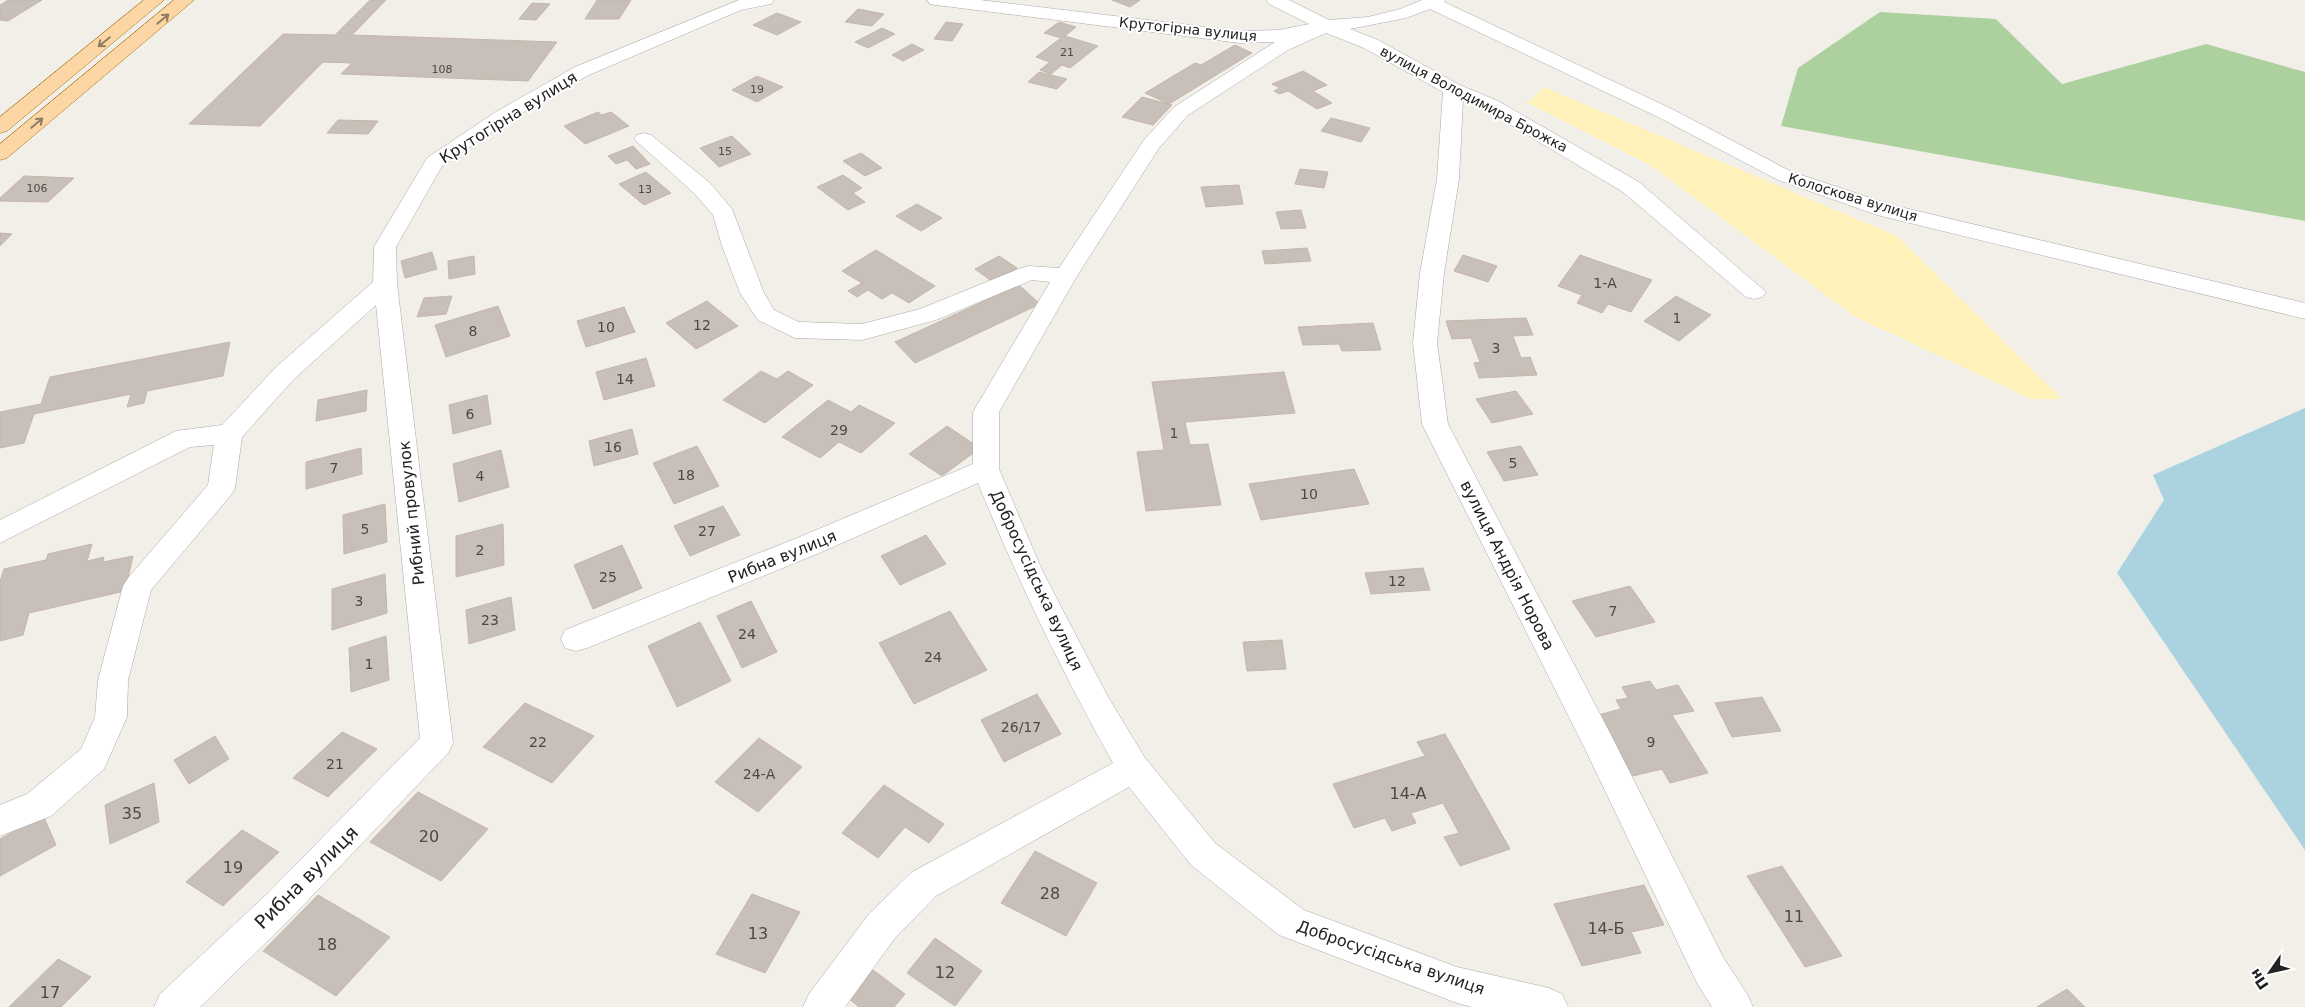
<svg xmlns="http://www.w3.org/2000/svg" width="2305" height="1007" font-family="'DejaVu Sans',sans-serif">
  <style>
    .forest { fill: #add19e }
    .sand { fill: #fff1ba }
    .water { fill: #aad3df }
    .building { fill: #c7bfb8; stroke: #c4b6ab }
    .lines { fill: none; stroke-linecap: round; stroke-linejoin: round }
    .street-casing { stroke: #a9a9a9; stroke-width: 1 }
    .primary-casing { stroke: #a06b00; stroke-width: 1 }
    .street { fill: #fff; fill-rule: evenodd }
    .primary { fill: #fcd6a4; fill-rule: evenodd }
    .oneway { stroke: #8f7c63 }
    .labels { text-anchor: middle; stroke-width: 4; stroke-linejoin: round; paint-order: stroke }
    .far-number-label { font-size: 11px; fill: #4b4948 }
    .far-street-label { font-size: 14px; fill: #222; stroke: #fff }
    .number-label { font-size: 14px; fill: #4b4948 }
    .street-label { font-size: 16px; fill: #222; stroke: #fff }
    .near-number-label { font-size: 16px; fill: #4b4948 }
    .near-street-label { font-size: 19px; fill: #222; stroke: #fff }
  </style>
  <rect width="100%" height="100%" fill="#f2efe9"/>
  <path class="forest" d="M1880,12l116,7 66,65 144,-40 99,28v149l-524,-95 17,-58z"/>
  <path class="sand" d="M1544,87l353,149 165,163h-31l-177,-83 -204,-151 -123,-62z"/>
  <path class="water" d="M2305,408v442l-188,-277 47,-73 -11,-25z"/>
  <path class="building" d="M8,0h34l-34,21 -8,-1v-15z
    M370,0h16l-34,35 205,7 -29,39 -187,-7 11,-11 -29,-1 -63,64 -71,-2 94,-90 52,1z
    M597,0h34l-12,19h-34z
    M1112,0h28l-10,7z
    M532,3l18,1 -14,16 -17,-1z
    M858,9l26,5 -12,12 -27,-4z
    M777,13l24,9 -24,13 -24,-10z
    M946,22l17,2 -11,17 -18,-2z
    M1059,22l17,5 -11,9 33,10 -28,22 -8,-3 -11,9 -11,-4 10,-8 -14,-5 25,-19 -17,-5z
    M882,28l13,6 -27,14 -13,-6z
    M912,44l12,6 -21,11 -11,-6z
    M1235,45l17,8 -83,51 -24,-11 50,-30 6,2z
    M1303,71l24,14 -14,6 19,12 -15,6 -29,-18 -9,3 -5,-3 6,-3 -8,-4z
    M1039,72l28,7 -10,10 -29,-7z
    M757,76l26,11 -26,15 -25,-12z
    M1142,97l30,8 -19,20 -31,-8z
    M598,112l4,3 9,-3 18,14 -44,18 -21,-18z
    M1331,118l39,10 -9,14 -40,-11z
    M338,120l40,1 -10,13 -41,-1z
    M732,136l19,18 -32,13 -19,-19z
    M633,146l17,18 -14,5 -9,-9 -11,4 -8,-8z
    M861,153l21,15 -17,8 -22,-15z
    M1300,169l28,3 -4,16 -29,-4z
    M646,172l25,21 -27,12 -25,-21z
    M843,175l19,13 -9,5 12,9 -17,8 -31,-23z
    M24,176l50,2 -26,24 -48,-1v-3z
    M1239,185l4,19 -37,3 -5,-20z
    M917,204l25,14 -21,13 -25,-15z
    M1301,210l5,18 -25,1 -5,-17z
    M0,233l12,1 -12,12z
    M1307,248l4,13 -46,3 -3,-13z
    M876,250l59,36 -26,17 -17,-10 -10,6 -14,-9 -11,7 -9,-6 14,-8 -20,-12z
    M432,252l5,17 -32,9 -4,-17z
    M1463,255l34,11 -9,16 -34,-11z
    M1580,255l72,25 -21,32 -23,-8 -6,9 -25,-10 5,-8 -24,-9z
    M474,256l1,18 -26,5 -1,-18z
    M999,256l18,12 -24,14 -18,-13z
    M1019,285l21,19 -125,59 -20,-21z
    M452,296l-6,18 -29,3 7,-19z
    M1676,296l35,19 -32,26 -35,-20z
    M707,301l31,25 -42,23 -30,-26z
    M498,306l12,30 -64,21 -11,-32z
    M624,307l11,25 -49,15 -9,-26z
    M1526,318l7,17 -20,1 8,22 9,-1 7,18 -58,3 -5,-15 6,-1 -9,-24 -19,1 -6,-18z
    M1373,323l8,27 -39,1 -3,-7 -36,1 -5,-18z
    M230,342l-7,34 -76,15 -3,12 -17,4 4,-13 -97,20 -10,29 -24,5v-36l41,-8 9,-27z
    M646,358l9,28 -51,14 -8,-28z
    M761,371l16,8 11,-8 25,14 -48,38 -42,-23z
    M1284,372l11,41 -110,9 5,23 18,-1 13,61 -75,6 -9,-59 27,-2 -12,-68z
    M367,390l-1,21 -50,10 2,-21z
    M1516,391l17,23 -41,9 -16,-24z
    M487,395l4,29 -38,10 -4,-29z
    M828,400l23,12 8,-7 36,18 -34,30 -22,-11 -19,16 -38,-21z
    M947,426l33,22 -38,28 -33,-22z
    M632,429l6,25 -44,12 -5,-25z
    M697,446l22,40 -45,18 -21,-41z
    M1521,446l17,29 -34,6 -17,-29z
    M361,448l1,26 -56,15v-27z
    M501,450l8,37 -50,15 -6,-38z
    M1354,469l15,35 -108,16 -12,-36z
    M385,504l2,38 -43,12 -1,-39z
    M723,506l17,29 -50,21 -16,-30z
    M503,524l1,41 -48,12v-41z
    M926,535l20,29 -46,21 -19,-29z
    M92,544l-5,17 17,-4 -1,5 30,-6 -8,35 -96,22 -6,22 -23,6v-60l4,-12 42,-9 2,-6z
    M622,545l20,43 -49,21 -19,-44z
    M1423,568l7,22 -59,4 -6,-21z
    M385,574l2,39 -55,17v-41z
    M1630,586l25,36 -59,15 -24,-36z
    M511,597l4,33 -46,14 -3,-34z
    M751,601l26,51 -35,16 -25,-52z
    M950,611l37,59 -73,34 -35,-61z
    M700,622l31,59 -54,26 -29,-61z
    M386,636l3,44 -38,12 -2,-44z
    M1282,640l4,29 -39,2 -4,-29z
    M1650,681l6,9 22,-5 16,26 -22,4 36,58 -38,10 -8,-14 -29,7 -35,-61 23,-6 -5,-9 12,-2 -6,-11z
    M1037,694l24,40 -57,28 -23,-42z
    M1762,697l19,34 -49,6 -17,-34z
    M525,703l69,33 -42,47 -69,-36z
    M342,732l35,17 -49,48 -35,-19z
    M1445,734l65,115 -50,17 -16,-29 15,-4 -16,-30 -32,10 5,10 -24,8 -7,-13 -31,10 -21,-44 92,-28 -8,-14z
    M215,736l14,23 -40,25 -15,-24z
    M759,738l43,29 -44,45 -43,-30z
    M154,783l5,39 -49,22 -5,-39z
    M884,785l60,39 -15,19 -24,-16 -27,31 -36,-25z
    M418,792l70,37 -47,52 -71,-39z
    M43,815l13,30 -56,31v-37z
    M242,830l37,22 -56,54 -37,-24z
    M1035,851l62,32 -31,53 -65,-33z
    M1782,866l60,90 -37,11 -58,-91z
    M1644,885l20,40 -33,7 10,21 -59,13 -28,-62z
    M752,894l48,18 -35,61 -49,-19z
    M318,895l72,42 -54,59 -73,-45z
    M935,938l47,33 -27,35 -48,-33z
    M58,959l33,18 -30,30h-52z
    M873,970l32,24 -11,13h-35l-11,-9z
    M2067,989l18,18h-48z"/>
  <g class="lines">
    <g class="street-casing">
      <path id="street" d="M739,0h35l-3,4 -30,6 -152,65 -81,46 -66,45 -46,81 1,37 56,459 -5,10 -157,165 -91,89h-46l6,-13 107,-100 153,-156 -44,-433 -82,74 -52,58 -7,51 -4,7 -80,95 -23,90 -1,37 -23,52 -53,47 -51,20v-31l27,-11 54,-45 14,-32 3,-37 25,-94 5,-8 80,-93 6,-40 -24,2 -190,96v-23l176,-89 46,-6 54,-58 97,-85 1,-35 53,-89 67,-45 81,-46z
        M927,0h53l260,31 39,-1 30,-6 -40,-20 -3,-4h23l40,20 39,-3 32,-8 22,-9h24l-2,2 228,107 120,63 100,33 413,98v16l-428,-104 -99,-35 -120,-63 -228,-108 -24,9 -56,11 28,11 82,45 38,16 141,81 127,110 -4,5 -8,2 -8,-2 -123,-105 -139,-83 -21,-9 -4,79 -15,94 -7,70 11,81 162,309 113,224 24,37 6,13h-41l-15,-24 -110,-230 -165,-329 -9,-81 7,-70 17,-94 6,-87 -79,-44 -38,-15 -38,17 -100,65 -29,33 -82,128 -78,136v57l43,101 65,125 38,63 70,85 89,67 153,57 92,21 13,6 6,13h-96l-15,-4 -178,-68 -88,-70 -62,-78 -193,109 -41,42 -50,69h-42l6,-13 60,-80 43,-42 201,-109c-51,-91 -96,-184 -135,-280l-161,71 -230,94 -11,3 -11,-3 -4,-9 4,-9 232,-92 176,-74v-52l77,-130 -18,-2 -96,40 -74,20 -67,-2 -37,-18 -18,-27 -18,-47 -9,-31 -19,-22 -60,-54 3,-4 7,-2 7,2 59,48 22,26 32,84 10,17 25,12 63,2 58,-15 101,-41 8,-2 30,2 85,-128 30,-33 101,-65 -35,1 -304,-38 -6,-1z"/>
    </g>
    <g class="primary-casing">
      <path id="primary" d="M144,0h20l-157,131 -7,2v-16z
        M174,0h20l-187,158 -7,2v-16z"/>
    </g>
    <use href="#street" class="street"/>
    <use href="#primary" class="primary"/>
  </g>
  <defs><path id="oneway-shaft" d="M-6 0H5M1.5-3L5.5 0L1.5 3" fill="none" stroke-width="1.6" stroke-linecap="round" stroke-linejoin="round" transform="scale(1.25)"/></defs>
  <g class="oneway">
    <use href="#oneway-shaft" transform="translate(163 19) rotate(-40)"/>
    <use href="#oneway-shaft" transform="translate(104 42) rotate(141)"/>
    <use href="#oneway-shaft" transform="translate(37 123) rotate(-40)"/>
  </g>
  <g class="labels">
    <g class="far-number-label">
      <text x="1067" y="56">21</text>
      <text x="442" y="73">108</text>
      <text x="757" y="93">19</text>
      <text x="725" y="155">15</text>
      <text x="37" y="192">106</text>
      <text x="645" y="193">13</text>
    </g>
    <g class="far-street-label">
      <text transform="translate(1188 29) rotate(6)" y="5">Крутогірна вулиця</text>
      <text transform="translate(1474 99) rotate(28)" y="5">вулиця Володимира Брожка</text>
      <text transform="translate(1853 197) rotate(17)" y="5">Колоскова вулиця</text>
    </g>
    <g class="number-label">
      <text x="1605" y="288">1-А</text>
      <text x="1677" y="323">1</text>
      <text x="702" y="330">12</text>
      <text x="606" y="332">10</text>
      <text x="473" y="336">8</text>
      <text x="1496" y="353">3</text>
      <text x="625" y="384">14</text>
      <text x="470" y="419">6</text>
      <text x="839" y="435">29</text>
      <text x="1174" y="438">1</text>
      <text x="613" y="452">16</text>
      <text x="1513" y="468">5</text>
      <text x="334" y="473">7</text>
      <text x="686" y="480">18</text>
      <text x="480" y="481">4</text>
      <text x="1309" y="499">10</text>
      <text x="365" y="534">5</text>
      <text x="707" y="536">27</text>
      <text x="480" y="555">2</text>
      <text x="608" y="582">25</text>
      <text x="1397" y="586">12</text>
      <text x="359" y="606">3</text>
      <text x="1613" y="616">7</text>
      <text x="490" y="625">23</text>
      <text x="747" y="639">24</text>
      <text x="933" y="662">24</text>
      <text x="369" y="669">1</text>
      <text x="1021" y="732">26/17</text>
      <text x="538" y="747">22</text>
      <text x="1651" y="747">9</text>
      <text x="335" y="769">21</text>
      <text x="759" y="779">24-А</text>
    </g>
    <g class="street-label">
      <text transform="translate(508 117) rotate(-32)" y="6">Крутогірна вулиця</text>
      <text transform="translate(411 513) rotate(-96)" y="6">Рибний провулок</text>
      <text transform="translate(782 556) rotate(-22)" y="6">Рибна вулиця</text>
      <text transform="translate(1508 565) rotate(63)" y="6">вулиця Андрія Норова</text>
      <text transform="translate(1037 580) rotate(65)" y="6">Добросусідська вулиця</text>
      <text transform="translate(1391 957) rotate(19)" y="6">Добросусідська вулиця</text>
    </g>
    <g class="near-number-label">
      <text x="1408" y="799">14-А</text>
      <text x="132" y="819">35</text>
      <text x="429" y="842">20</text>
      <text x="233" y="873">19</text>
      <text x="1050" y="899">28</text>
      <text x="1794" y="922">11</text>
      <text x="1606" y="934">14-Б</text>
      <text x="758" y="939">13</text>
      <text x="327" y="950">18</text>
      <text x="945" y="978">12</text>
      <text x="50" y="998">17</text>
    </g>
    <g class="near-street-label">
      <text transform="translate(306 877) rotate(-45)" y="7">Рибна вулиця</text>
    </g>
  </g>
  <g transform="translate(2270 972) rotate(236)" stroke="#ffffff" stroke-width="4" paint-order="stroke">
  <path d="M0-4L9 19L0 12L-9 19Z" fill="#222222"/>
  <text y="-8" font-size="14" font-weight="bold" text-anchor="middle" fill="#222222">Пн</text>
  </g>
</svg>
